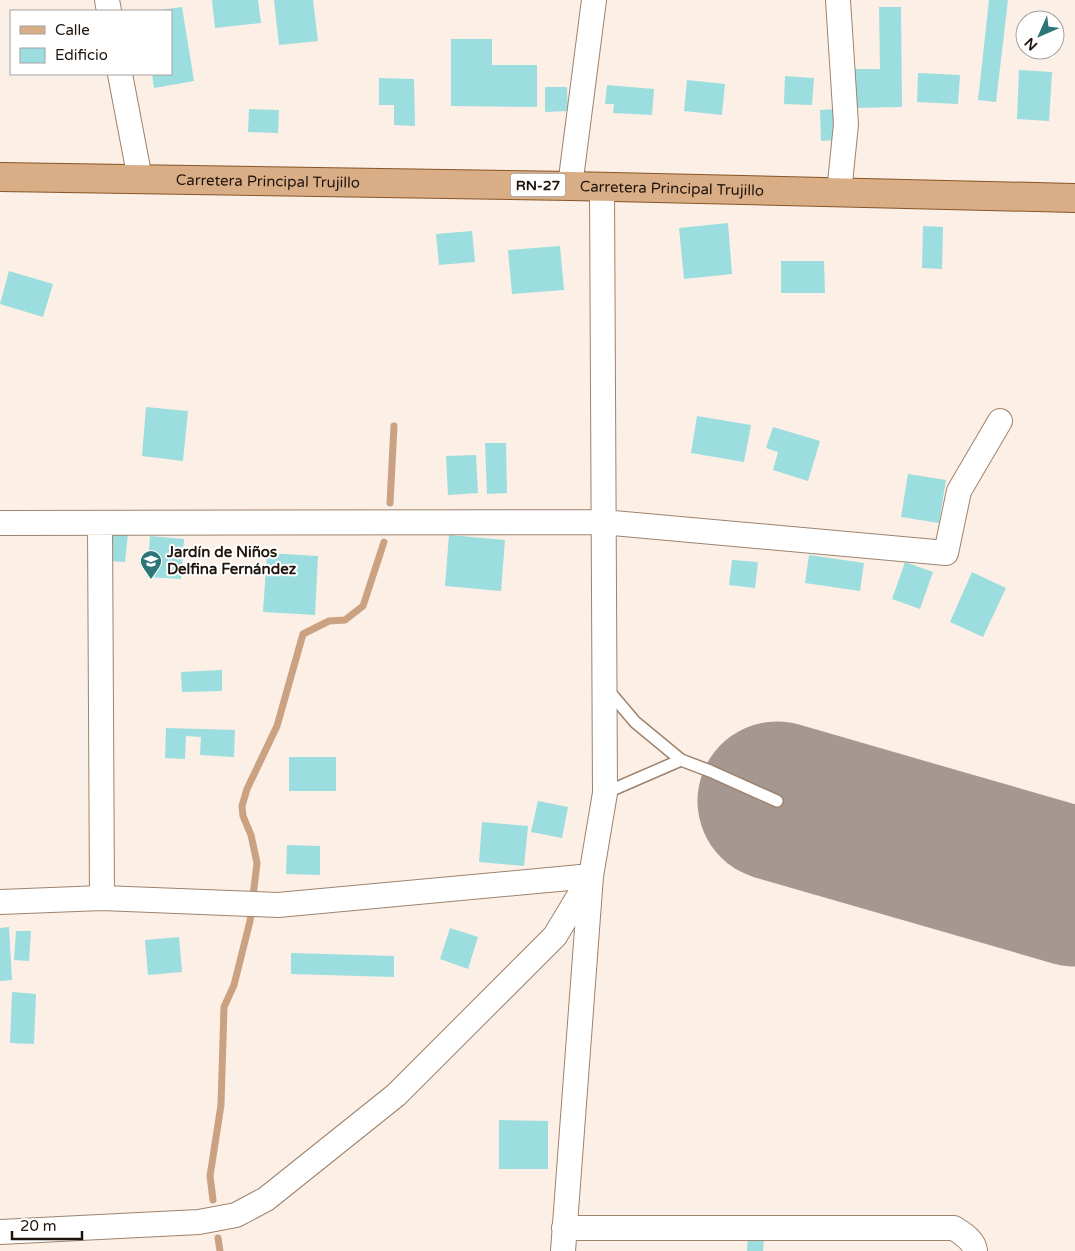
<svg xmlns="http://www.w3.org/2000/svg" width="1075" height="1251" font-family="'Varela Round',sans-serif">
  <style>
    .lines { fill: none; stroke-linecap: round; stroke-linejoin: round }
    .stream { stroke: #caa181; stroke-width: 7 }
    .runway { stroke: #a49890; stroke-width: 159 }
    .building { fill: #9cdddf }
    .lane-casing { stroke: #9e836d; stroke-width: 14 }
    .street-casing { stroke: #9e836d; stroke-width: 26 }
    .primary-casing { stroke: #875528; stroke-width: 30 }
    .lane { stroke: #fff; stroke-width: 11 }
    .street { stroke: #fff; stroke-width: 24 }
    .primary { stroke: #d9ad86; stroke-width: 28 }
    .labels { text-anchor: middle; stroke-width: 4; stroke-linejoin: round; paint-order: stroke }
    .shield { fill: #fff; stroke: #635b56; stroke-width: 1 }
    .shield-label { font-size: 14px; font-weight: bold; fill: #20150d }
    .street-label { font-size: 15px; fill: #20150d; stroke: #fff }
    .poi-label { font-size: 15px; font-weight: bold; fill: #20150d; stroke: #fff; text-anchor: start }
  </style>
  <rect width="100%" height="100%" fill="#fcefe6"/>
  <g class="lines">
    <path class="stream" d="M390,503l4,-77
      M213,1200l-3,-24 11,-71 3,-98 10,-22 16,-64 7,-58 -6,-28 -8,-19 -1,-10 5,-17 30,-63 26,-92 26,-13 16,-1 18,-14 21,-64
      M218,1238l2,13"/>
    <path class="runway" d="M777,801l298,86"/>
  </g>
  <path class="building" d="M212,0h46l3,23 -46,5z
    M274,0h39l5,41 -39,4z
    M989,0h19l-12,102 -18,-2z
    M182,7l12,74 -40,7 -2,-14h19v-63l-11,-1z
    M879,7h22l1,100 -49,1v-39h27z
    M451,39h41v26h45v42l-86,-1z
    M1019,70l33,2 -3,49 -32,-2z
    M918,73l42,2 -2,29 -41,-2z
    M785,76l29,2 -2,27 -28,-1z
    M379,78l35,1 1,47 -21,-1v-20h-15z
    M687,80l38,4 -3,31 -38,-4z
    M607,85l47,4 -2,26 -39,-2 1,-9h-9z
    M545,87h22l1,24 -23,1z
    M249,109l30,1 -1,23 -30,-1z
    M838,109l1,31 -18,1 -1,-31z
    M728,223l4,51 -48,5 -5,-51z
    M923,226l20,1 -1,42 -20,-1z
    M472,231l3,31 -36,3 -3,-31z
    M560,246l4,44 -52,4 -4,-44z
    M781,261h43l1,32h-44z
    M9,271l44,13 -10,33 -43,-13z
    M146,407l42,4 -5,50 -41,-5z
    M697,416l54,9 -7,37 -53,-9z
    M773,427l47,14 -12,40 -35,-11 5,-18 -12,-4z
    M485,443h21l1,50 -20,1z
    M476,455l2,38 -30,2 -2,-39z
    M908,474l38,6 -7,43 -38,-6z
    M110,533l18,1 -3,28 -17,-1z
    M449,535l56,5 -4,51 -56,-5z
    M150,536l34,3 -3,40 -34,-2z
    M267,553l51,3 -3,59 -52,-3z
    M809,555l55,8 -4,28 -55,-8z
    M732,560l26,2 -3,26 -26,-3z
    M905,562l28,10 -13,37 -28,-10z
    M972,572l34,16 -23,49 -33,-15z
    M222,670v21l-40,1 -1,-20z
    M166,728l69,2 -1,27 -34,-2 1,-18 -15,-1 -1,23 -20,-1z
    M289,757h47v34h-47z
    M538,801l30,6 -6,31 -31,-6z
    M482,822l46,4 -4,40 -45,-4z
    M287,845l33,1v29l-34,-1z
    M9,927l3,53 -12,1v-53z
    M450,928l28,9 -10,32 -28,-10z
    M16,931h15l-2,30 -15,-1z
    M179,937l3,35 -34,3 -3,-35z
    M291,953l103,3v21l-103,-3z
    M12,992l24,2 -2,50 -24,-1z
    M499,1120l49,1v48h-49z
    M748,1237l16,2 -1,12h-16z"/>
  <g class="lines">
    <g class="lane-casing">
      <path id="lane" d="M608,690l27,32 46,38 29,11 67,30
        M605,793l76,-33"/>
    </g>
    <g class="street-casing">
      <path id="street" d="M107,0l2,11
        M838,0l8,124 -7,69
        M120,74l20,105
        M570,186l24,-186
        M0,523l602,-1 344,31 13,-62 41,-70
        M100,524l2,374
        M0,902l102,-4 176,7 313,-29 -28,375
        M564,1228h390c9,6 20,12 21,23
        M0,1232l199,-10 37,-7 30,-16 130,-104 159,-159 36,-60 14,-83 -3,-605"/>
    </g>
    <g class="primary-casing">
      <g id="primary">
        <path id="s1" d="M0,177l570,9 505,12"/>
      </g>
    </g>
    <use href="#lane" class="lane"/>
    <use href="#street" class="street"/>
    <use href="#primary" class="primary"/>
  </g>
  <defs>
    <g id="school-pin" transform="scale(1.125)"><path d="M0 17L-7.5 6A9.5 9.5 0 1 1 7.5 6Z" fill="#2c7678" stroke="#fff"/><path d="M0-5L7-2L0 1L-7-2ZM-4 1L0 2.5L4 1V4Q0 6-4 4Z" fill="#fff"/></g>
  </defs>
  <g fill-rule="evenodd">
    <use href="#school-pin" x="151" y="561"/>
  </g>
  <g class="labels">
    <rect class="shield" x="510.5" y="173.5" width="55" height="23" rx="4"/>
    <g class="shield-label">
      <text x="538" y="190">RN-27</text>
    </g>
    <g class="street-label">
      <text dy="5" stroke="none"><textPath href="#s1" startOffset="268">Carretera Principal Trujillo</textPath></text>
      <text dy="5" stroke="none"><textPath href="#s1" startOffset="672">Carretera Principal Trujillo</textPath></text>
    </g>
    <g class="poi-label">
      <text x="167" y="557">Jardín de Niños<tspan x="167" dy="17">Delfina Fernández</tspan></text>
    </g>
  </g>
  <rect x="10" y="10" width="162" height="65" fill="#ffffff" stroke="#a6a19e"/>
  <rect x="20" y="26" width="25" height="8" fill="#d9ad86" stroke="#a6a19e"/>
  <text x="55" y="35" font-size="15" fill="#20150d">Calle</text>
  <rect x="20" y="48" width="25" height="15" fill="#9cdddf" stroke="#a6a19e"/>
  <text x="55" y="60" font-size="15" fill="#20150d">Edificio</text>
  <g transform="translate(1040 35) rotate(225)"><circle r="24" fill="#ffffff" stroke="#a6a19e"/>
  <path d="M0-4L9 19L0 12L-9 19Z" fill="#2c7678"/>
  <text y="-8" font-size="14" font-weight="bold" text-anchor="middle" fill="#20150d">N</text>
  </g>
  <path d="M12 1231v8h70v-8" fill="none" stroke="#20150d" stroke-width="2.5"/>
  <text x="20" y="1231" font-size="15" fill="#20150d" stroke="#ffffff" stroke-width="4" paint-order="stroke">20 m</text>
</svg>
